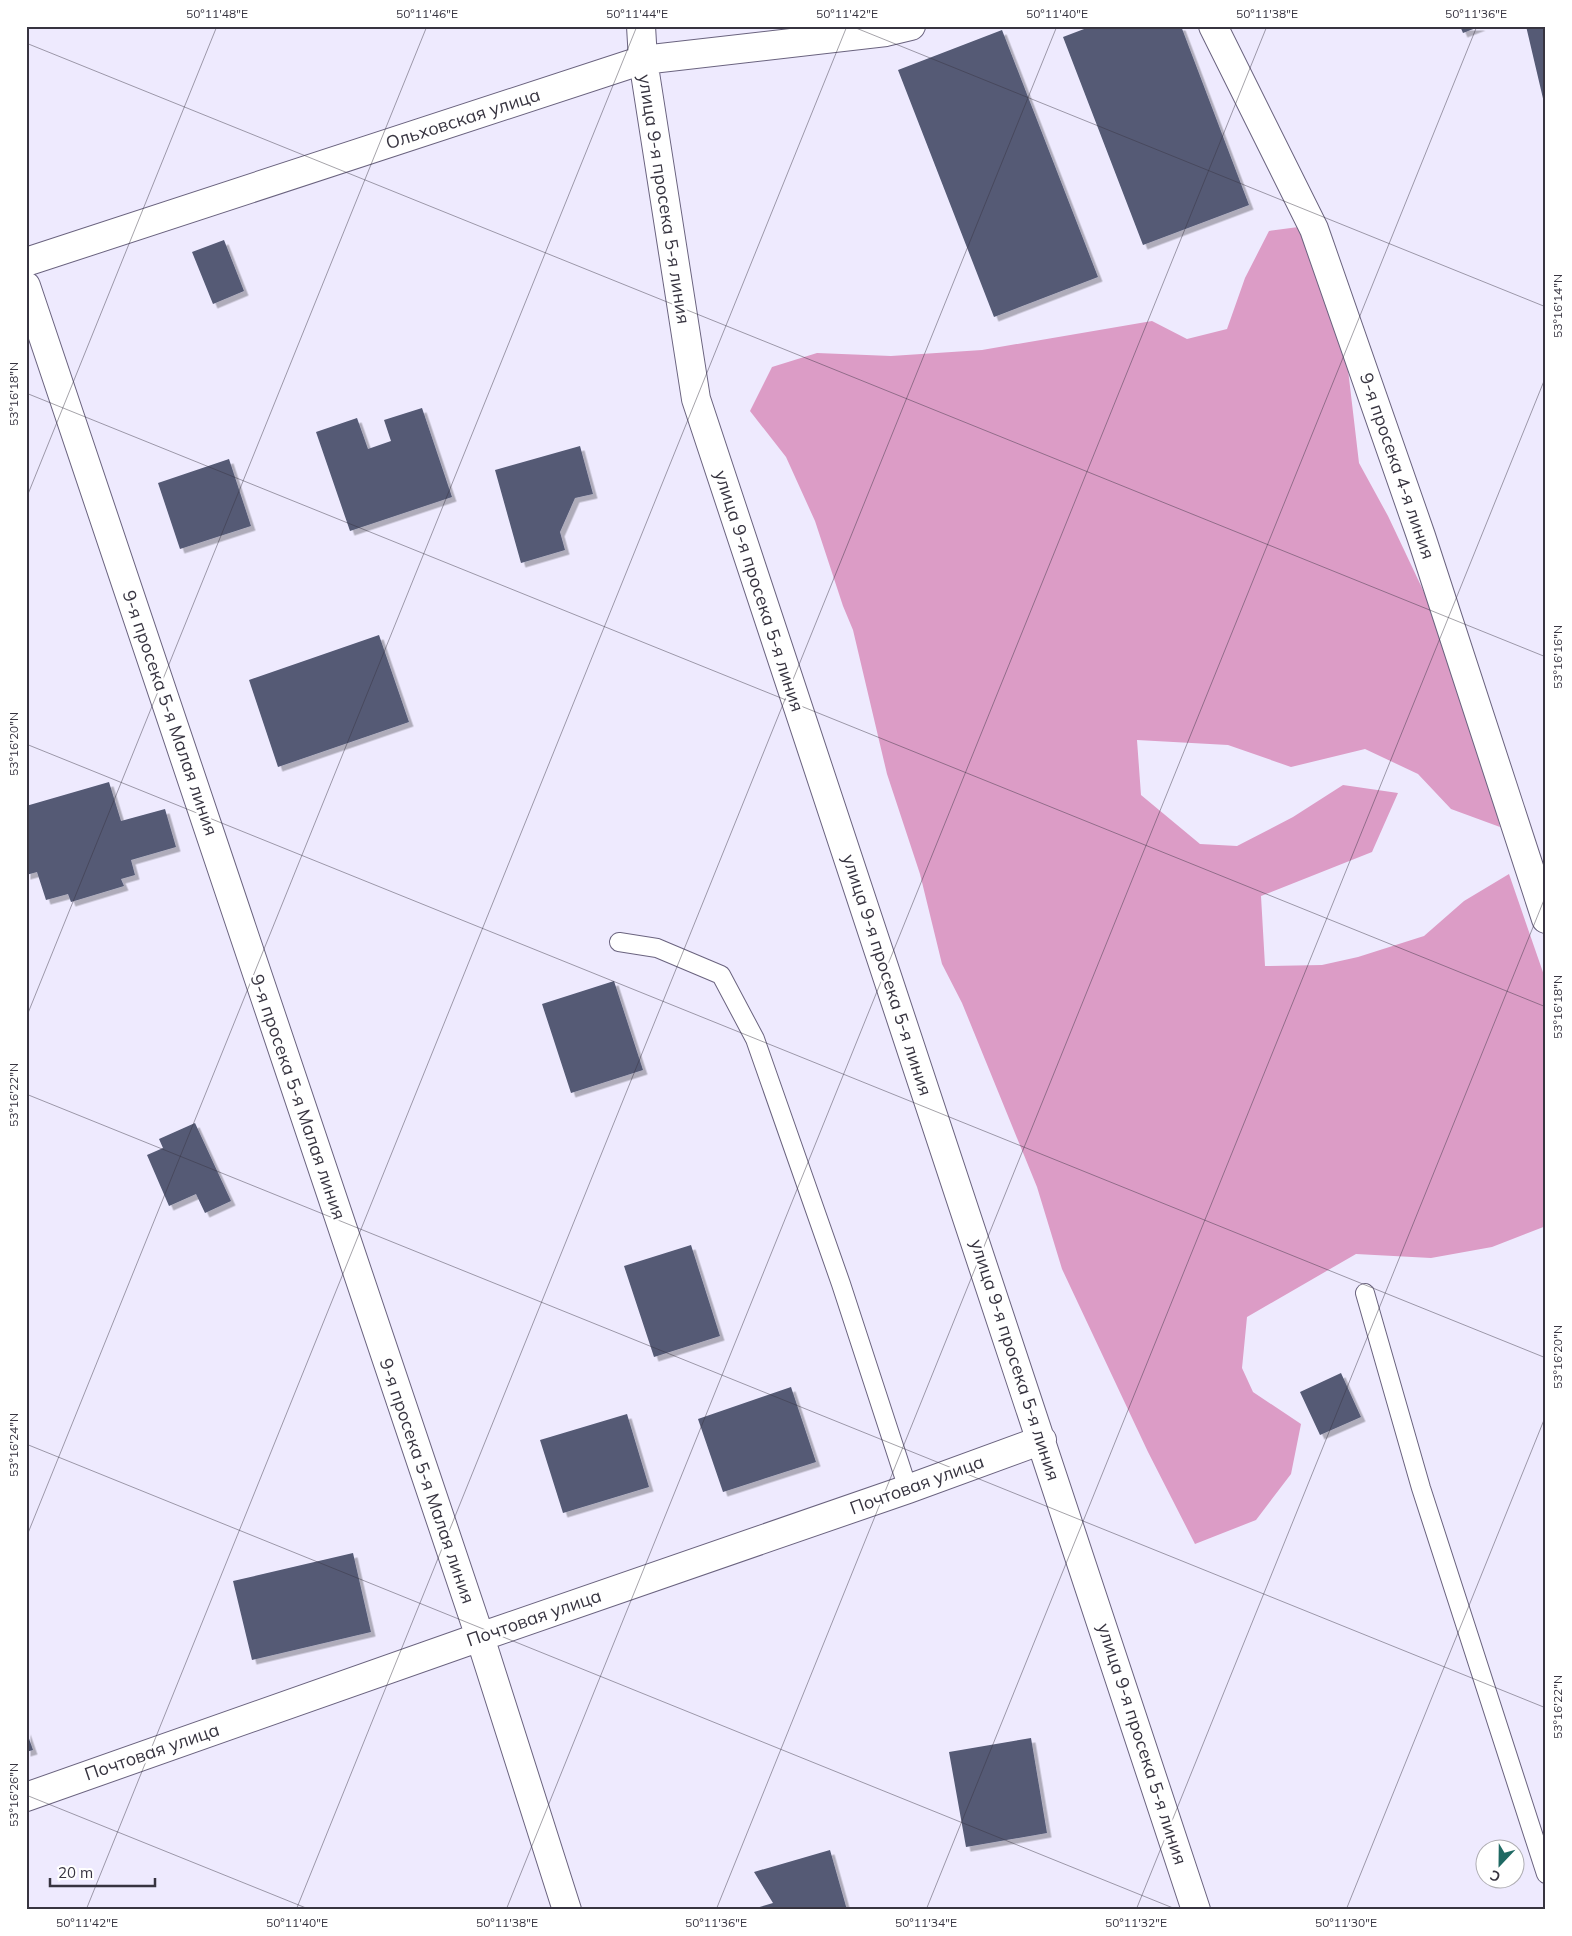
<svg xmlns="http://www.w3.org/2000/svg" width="1572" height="1936" font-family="Mulish,sans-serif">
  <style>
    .forest { fill: #dc9cc6 }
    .building { fill: #545a75; filter: url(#shadow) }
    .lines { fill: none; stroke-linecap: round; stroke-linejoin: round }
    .service-casing { stroke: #6a637f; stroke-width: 20 }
    .minor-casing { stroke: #6a637f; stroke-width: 30 }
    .service { stroke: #fff; stroke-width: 18 }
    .minor { stroke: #fff; stroke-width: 28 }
    .ticks { fill: none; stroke: #373440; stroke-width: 1; stroke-opacity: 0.45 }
    .labels { text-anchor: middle; stroke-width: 5; stroke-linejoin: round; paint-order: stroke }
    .street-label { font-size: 18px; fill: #373440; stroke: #fff }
    .neatline { fill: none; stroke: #373440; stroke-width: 2 }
    .ticks-label { font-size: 12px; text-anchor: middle; fill: #373440 }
  </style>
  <defs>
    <filter id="shadow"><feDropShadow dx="4.5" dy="4.5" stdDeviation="0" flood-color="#0004"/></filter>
  </defs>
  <rect width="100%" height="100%" fill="#eeeafe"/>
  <path class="forest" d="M1306,226l37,101 16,136 29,53 78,165 34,146 -49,-18 -33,-35 -53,-25 -74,18 -63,-22 -91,-5 4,55 59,49 37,2 56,-29 50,-32 55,8 -26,59 -111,44 4,70 57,-1 36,-8 66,-21 40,-35 45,-27 37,107v245l-54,21 -61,11 -75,-4 -109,63 -5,51 11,24 48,32 -10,50 -35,46 -61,24 -47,-92 -86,-183 -25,-82 -75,-184 -20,-39 -22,-90 -33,-100 -34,-144 -10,-24 -28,-85 -29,-64 -36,-46 22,-44 45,-14 74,3 91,-6 170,-29 35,18 40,-10 18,-51 24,-47z"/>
  <path class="building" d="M1092,26h89l68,179 -106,40 -80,-208z
    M1460,26h21l-18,7z
    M1526,26h20v81h-1z
    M1002,30l96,247 -104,40 -96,-247z
    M224,240l20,51 -31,13 -21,-52z
    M422,408l30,89 -102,34 -34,-99 41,-14 11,31 23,-8 -7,-21z
    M580,446l13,48 -18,4 -15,34 5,18 -44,13 -26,-93z
    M229,459l22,67 -71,23 -22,-66z
    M379,635l30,87 -131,45 -29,-87z
    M109,782l12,39 44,-12 11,38 -45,13 4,15 -14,4 3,7 -53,16 -3,-8 -22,6 -9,-28 -11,3v-69z
    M614,981l29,89 -72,23 -29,-89z
    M195,1123l36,78 -26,12 -9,-19 -27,12 -22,-51 16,-7 -4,-9z
    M691,1245l29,91 -66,21 -30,-91z
    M1341,1373l20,44 -41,18 -20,-43z
    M791,1387l25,75 -93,30 -25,-73z
    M627,1414l22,73 -86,26 -23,-73z
    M353,1553l18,79 -119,28 -19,-79z
    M26,1730l7,20 -7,2z
    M1031,1738l16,95 -81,14 -17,-95z
    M830,1850l17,60h-98l24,-7 -19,-31z"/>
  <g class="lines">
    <g class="service-casing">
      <path id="service" d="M619,942l38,6 64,27 34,64 86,245 67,205
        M1365,1293l56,195 125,386"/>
    </g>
    <g class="minor-casing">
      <path id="minor" d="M641,26l2,34 53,339 500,1511
        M1213,26l101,203 107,307 125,383
        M26,262l617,-202 243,-28 25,-6
        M26,286l454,1351 87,273
        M26,1797l454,-160 428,-148 134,-49"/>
    </g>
    <use href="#service" class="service"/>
    <use href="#minor" class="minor"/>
  </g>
  <path class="ticks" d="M851,26l695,281M26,43l1520,614M26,393l1520,614M26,499l191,-473M26,744l1520,614M26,1018l401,-992M26,1094l1520,614M26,1444l1152,466M26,1538l611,-1512M26,1795l285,115M86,1910l761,-1884M296,1910l761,-1884M506,1910l761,-1884M716,1910l761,-1884M926,1910l620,-1534M1136,1910l410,-1015M1346,1910l200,-495"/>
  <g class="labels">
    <g class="street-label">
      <text transform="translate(463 119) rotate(-18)" y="6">Ольховская улица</text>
      <text transform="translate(664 199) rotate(81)" y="6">улица 9-я просека 5-я линия</text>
      <text transform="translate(1397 466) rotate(71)" y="6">9-я просека 4-я линия</text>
      <text transform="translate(759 591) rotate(72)" y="6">улица 9-я просека 5-я линия</text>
      <text transform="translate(170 713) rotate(71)" y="6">9-я просека 5-я Малая линия</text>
      <text transform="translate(887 975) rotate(72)" y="6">улица 9-я просека 5-я линия</text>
      <text transform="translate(298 1097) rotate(71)" y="6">9-я просека 5-я Малая линия</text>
      <text transform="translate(1015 1360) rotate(72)" y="6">улица 9-я просека 5-я линия</text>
      <text transform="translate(427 1481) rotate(71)" y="6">9-я просека 5-я Малая линия</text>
      <text transform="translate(917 1485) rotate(-20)" y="6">Почтовая улица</text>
      <text transform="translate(534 1618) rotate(-19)" y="6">Почтовая улица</text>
      <text transform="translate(1142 1744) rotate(72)" y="6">улица 9-я просека 5-я линия</text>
      <text transform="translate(152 1752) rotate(-19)" y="6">Почтовая улица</text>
    </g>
  </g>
  <rect width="1572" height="1936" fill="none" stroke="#ffffff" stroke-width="55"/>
  <g transform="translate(1500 1864) rotate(202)"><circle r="24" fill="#ffffff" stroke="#afaeb3"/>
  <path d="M0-4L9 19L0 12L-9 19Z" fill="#1f6963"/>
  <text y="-8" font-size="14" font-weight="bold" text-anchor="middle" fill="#373440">С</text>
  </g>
  <path d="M50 1878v8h105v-8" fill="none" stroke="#373440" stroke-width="2.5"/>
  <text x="58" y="1878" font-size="15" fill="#373440" stroke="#ffffff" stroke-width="4" paint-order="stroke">20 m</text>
  <rect x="28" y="28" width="1516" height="1880" class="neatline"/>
  <g class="ticks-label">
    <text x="217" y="18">50°11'48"E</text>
    <text x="427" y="18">50°11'46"E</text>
    <text x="637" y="18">50°11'44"E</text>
    <text x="847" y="18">50°11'42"E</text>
    <text x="1057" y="18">50°11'40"E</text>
    <text x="1267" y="18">50°11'38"E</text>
    <text x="1476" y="18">50°11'36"E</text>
    <text transform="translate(1558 306) rotate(-90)" y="4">53°16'14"N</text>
    <text transform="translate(14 394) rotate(-90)" y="4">53°16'18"N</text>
    <text transform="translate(1558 657) rotate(-90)" y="4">53°16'16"N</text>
    <text transform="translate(14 744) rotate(-90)" y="4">53°16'20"N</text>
    <text transform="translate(1558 1007) rotate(-90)" y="4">53°16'18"N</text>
    <text transform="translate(14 1095) rotate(-90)" y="4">53°16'22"N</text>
    <text transform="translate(1558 1357) rotate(-90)" y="4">53°16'20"N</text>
    <text transform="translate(14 1445) rotate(-90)" y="4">53°16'24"N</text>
    <text transform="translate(1558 1707) rotate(-90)" y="4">53°16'22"N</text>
    <text transform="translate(14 1795) rotate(-90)" y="4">53°16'26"N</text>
    <text x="87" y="1927">50°11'42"E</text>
    <text x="297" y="1927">50°11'40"E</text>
    <text x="507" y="1927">50°11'38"E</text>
    <text x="716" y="1927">50°11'36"E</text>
    <text x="926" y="1927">50°11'34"E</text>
    <text x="1136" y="1927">50°11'32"E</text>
    <text x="1346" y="1927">50°11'30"E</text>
  </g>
</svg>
